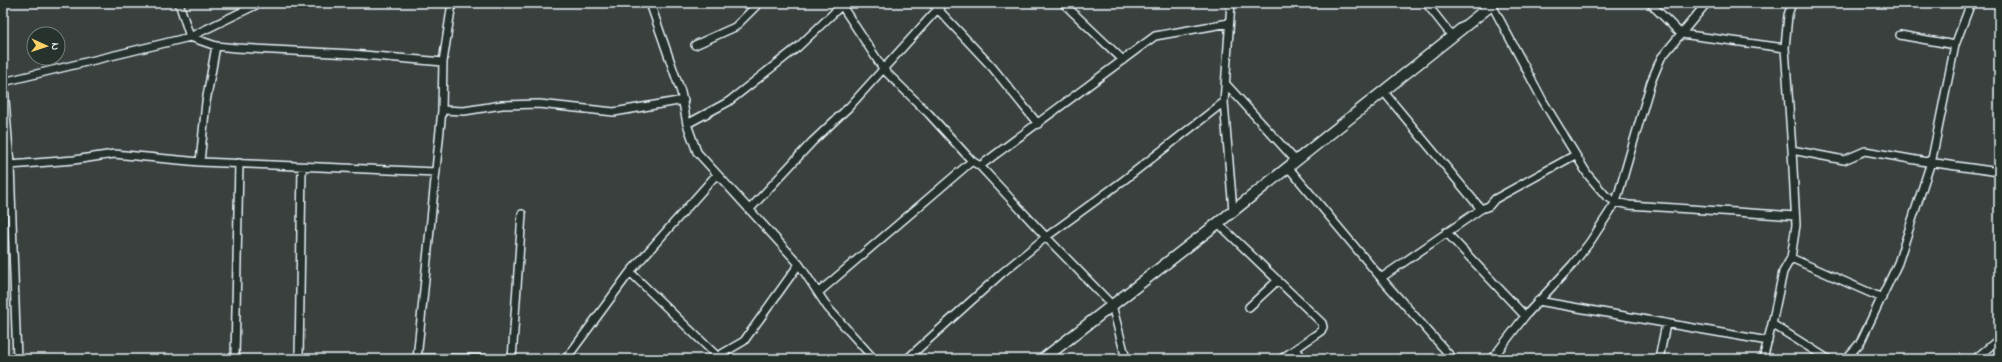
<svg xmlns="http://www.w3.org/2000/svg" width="2002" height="362" font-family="'Indie Flower',sans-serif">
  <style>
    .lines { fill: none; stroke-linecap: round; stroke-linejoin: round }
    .minor-casing { stroke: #e8f1f8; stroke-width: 10 }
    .secondary-casing { stroke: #e8f1f8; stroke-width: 13 }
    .minor { stroke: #26332d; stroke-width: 7 }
    .secondary { stroke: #26332d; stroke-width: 10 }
  </style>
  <rect width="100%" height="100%" fill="#39403e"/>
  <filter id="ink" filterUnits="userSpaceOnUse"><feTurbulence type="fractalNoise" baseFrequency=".025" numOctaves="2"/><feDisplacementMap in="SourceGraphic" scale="8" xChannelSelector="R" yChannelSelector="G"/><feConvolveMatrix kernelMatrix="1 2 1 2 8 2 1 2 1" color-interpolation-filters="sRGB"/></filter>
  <g filter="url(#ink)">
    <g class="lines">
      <g class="minor-casing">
        <path id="minor" d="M179,3l11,34 26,9 20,2 116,6 91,8
          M650,3l31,89 6,32 10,28 102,112 29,44 46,51
          M840,3l44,67 45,44 43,47 8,5 66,71 66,68 14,54
          M932,3l60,64 46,57
          M1063,3l60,57
          M1231,3l-7,99 9,109
          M1426,3l26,33
          M1650,3l31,31 104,14
          M1492,5l51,96 45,74 18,21 10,6 13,3 166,11
          M1900,35l55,10
          M695,45l40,-18 24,-24
          M3,74l7,91 7,194
          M3,82l187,-45 70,-34
          M1226,84l70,77
          M1383,91l98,118
          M442,110l22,1 38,-6 37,-1 75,8 70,-12
          M687,124l41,-22 70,-55 45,-43
          M1792,150l52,10 21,-9 62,11 5,-3 23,-114 16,-42
          M200,162l6,-60 10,-56
          M1928,162l71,10
          M10,165l64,-5 40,-6 86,8 236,10
          M980,166l175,-130 74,-13
          M1288,167l93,111 72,81
          M749,210l63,-68 37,-35 94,-104
          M1218,223l104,100 1,4 -2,4 -40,28
          M1446,232l79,84
          M1791,258l91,40
          M630,272l87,84
          M1381,278l100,-69 8,-3 6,-7 80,-44
          M819,292l153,-131
          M1538,301l230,40
          M1249,307l29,-27
          M1772,324l56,35
          M1296,349l7,10
          M417,358l98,1
          M235,359l4,-196
          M299,359l3,-192
          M417,359l25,-249 1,-48 9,-59
          M512,359l10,-145
          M566,359l64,-87 87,-98
          M713,359l31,-18 55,-77
          M907,359l95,-86 44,-36 78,-57 100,-78
          M1492,359l33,-43 48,-52 17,-22 26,-40 35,-120 10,-24 44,-53 4,-2
          M1659,359l7,-35
          M1763,359l9,-35 11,-52 8,-14 5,-33 -4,-75 -7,-102 3,-33 4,-12
          M1846,359l14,-16 38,-80 33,-101
          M1975,359l24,-20"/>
      </g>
      <g class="secondary-casing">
        <path id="secondary" d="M1043,359l175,-136 276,-220"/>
      </g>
      <use href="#minor" class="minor"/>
      <use href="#secondary" class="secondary"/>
    </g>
  </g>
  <rect width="2002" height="362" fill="none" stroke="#26332d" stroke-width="16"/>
  <rect x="8" y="8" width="1986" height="346" fill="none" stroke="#e8f1f8" stroke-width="1.5" filter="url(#ink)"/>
  <g transform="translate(46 46) rotate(93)"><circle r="19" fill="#26332d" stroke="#747f7e"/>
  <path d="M0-3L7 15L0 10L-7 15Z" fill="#ffd166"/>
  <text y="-6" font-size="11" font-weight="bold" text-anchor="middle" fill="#e8f1f8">N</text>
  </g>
</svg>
